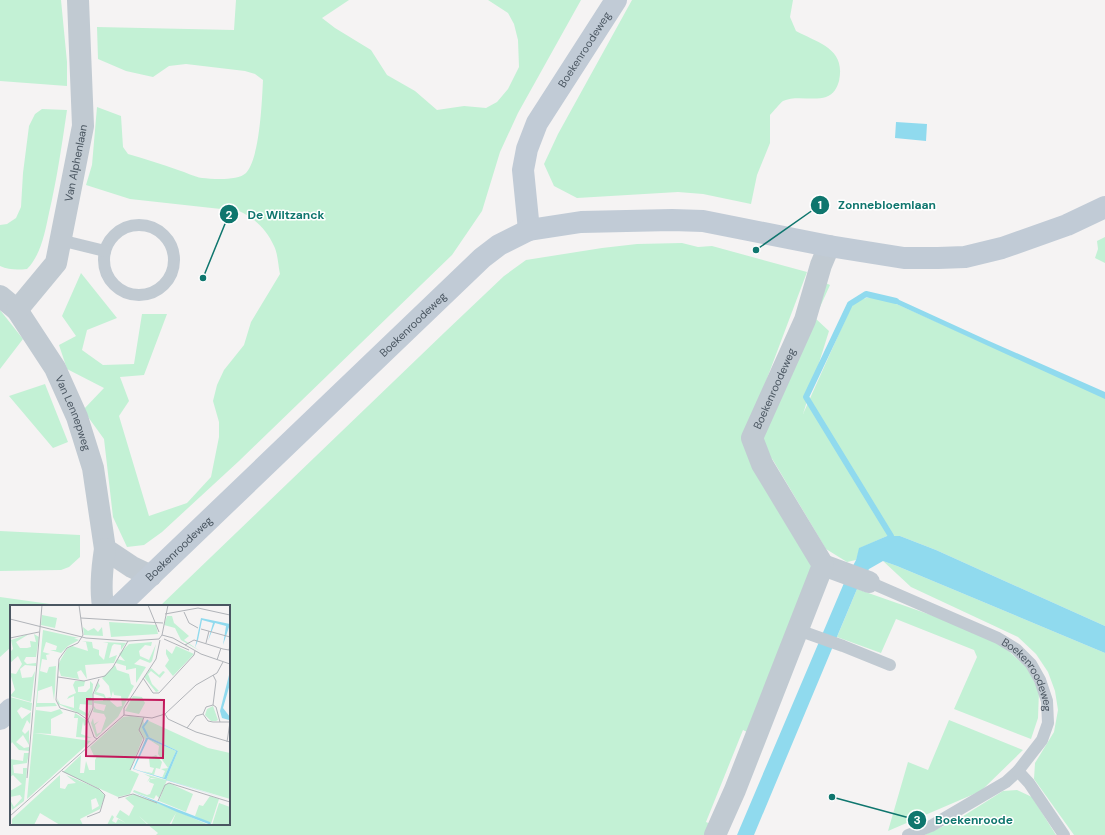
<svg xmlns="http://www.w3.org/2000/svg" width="1105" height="835" font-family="'DM Sans',sans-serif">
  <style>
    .green { fill: #c3f1d5 }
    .water { fill: #90daee }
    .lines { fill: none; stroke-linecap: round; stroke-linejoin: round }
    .stream { stroke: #90daee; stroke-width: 6 }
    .lane { stroke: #c1cad2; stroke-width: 12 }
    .street { stroke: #c1cad2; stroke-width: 22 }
    .secondary { stroke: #c1cbd6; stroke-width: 22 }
    .labels { text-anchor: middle; stroke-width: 3; stroke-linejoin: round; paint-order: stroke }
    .street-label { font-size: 11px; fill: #4a5661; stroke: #fff }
    .inset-river { fill: none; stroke: #90daee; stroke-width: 2 }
    .inset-road { fill: none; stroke: #b1b4b9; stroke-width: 1 }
    .view { fill: #c2185b; fill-opacity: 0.15; stroke: #c2185b; stroke-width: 2 }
    .inset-edge { fill: none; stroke: #4a5661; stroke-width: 2 }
    .leader { fill: none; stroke: #0f766e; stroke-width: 1.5 }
    .callout-dot { fill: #0f766e; stroke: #fff; stroke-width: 1.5 }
    .mark-label { font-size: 12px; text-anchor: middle; font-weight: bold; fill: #fff }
    .callout-label { font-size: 12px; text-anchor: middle; font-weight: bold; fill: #0f766e; stroke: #fff; stroke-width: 3; stroke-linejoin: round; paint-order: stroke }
  </style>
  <rect width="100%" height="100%" fill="#f5f3f3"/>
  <path class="green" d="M0,0h61l6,62v24l-67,-5z
    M236,0h113l-27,18 13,10 36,22 16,25 28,16 22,19 27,-4 22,2 11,-6 11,-13 11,-22 -1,-27 -4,-16 -6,-11 -20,-13h93l-63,113 -18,39 -18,59 -30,44 -213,206 -77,71 -18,13 -17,2 -14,-30 -9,-78 -21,-29 21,-22 -37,-19 -8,-24 17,-9 -14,-20 19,-43 36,45 -30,12 -5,20 21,15 31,-1 8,-50h25l-23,61 -24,2 9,24 -10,15 30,100 38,-13 24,-26 8,-40v-15l-6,-21 4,-16 7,-15 20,-25 7,-23 29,-48c-2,-9 -2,-20 -6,-28 -7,-16 -19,-28 -35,-35l-109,-12 -44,-14 6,-20 5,-58 24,9 2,31 5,7c17,5 34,10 50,16 8,2 16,7 24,8 11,1 36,3 44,-5 14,-15 16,-73 17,-93l-8,-6 -10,-3 -59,-7 -17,2 -16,11 -27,-6 -28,-12 -1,-32 137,3z
    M632,0h161l-3,17 6,14c22,12 50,17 43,50 -2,7 -5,13 -13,16 -12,4 -31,-2 -43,4 -4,3 -9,10 -13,14v28l-13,32 -6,29 -48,-10 -25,-2 -101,6 -23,-12 -10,-22 14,-30z
    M42,109l25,1c-5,34 -10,69 -18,103 -4,19 -8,42 -22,56 -10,1 -18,1 -27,-3v-41l7,-1 9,-6 5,-11 2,-34 6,-47 6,-12z
    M1105,237v26l-10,-5 3,-9 -1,-8z
    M682,243l16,4 14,-1 95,26 -53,141 56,143 2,22 -63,155 -6,-3 -37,92 7,3 -4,10h-553l2,-2 -11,-9h82v-218h-69l285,-274 59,-56 22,-16 76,-12 35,-4z
    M813,277l17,8 -15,33 14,13 -26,83 48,-107c14,-14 23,-9 41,-5l213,95v229l-169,-76 -36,-14h-13l-27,12 -4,12 -9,2 -21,-13 -68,-114z
    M0,310l23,29 -23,30z
    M45,384l23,58 -15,6 -44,-52z
    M0,531l80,4v22l-11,10 -8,3 -61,1z
    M883,561l14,5 208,87v182h-31l-40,-56 1,-16 19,-31 4,-22 -3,-19 -7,-19 -12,-18 -18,-17 -107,-50z
    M857,589l108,38 36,17 26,24 12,23 -1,27 -7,21 -77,-30 23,-52 -3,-7 -78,-31 -15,34 -44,-16z
    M0,597l57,8 -2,1h-44v41l-11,10z
    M949,720l74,30 -42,41 -93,40 20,-69 20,8z
    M1017,790l15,7 24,38h-132l33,-15 46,-29z"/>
  <path class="water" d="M896,122l31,2 -1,17 -31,-3z
    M895,298l94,43 116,51v7l-213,-97z
    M887,536h13l36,14 169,76v27l-208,-87 -14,-5 -14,8 -12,20 -103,246h-17l107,-252 12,-23 3,-12z"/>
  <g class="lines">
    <path class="stream" d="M891,536l-85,-139 44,-93 16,-10 30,7"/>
    <g class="lane">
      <circle cx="139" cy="260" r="35"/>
      <path d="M60,240l45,11"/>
      <path id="s1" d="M869,582l129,56 18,11 15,15 9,16 7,21 1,22 -6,17 -24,31 -12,11 -75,44 -23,9"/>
      <path d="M798,630l45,16 47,19"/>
      <path d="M1018,771l11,12 35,52"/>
    </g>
    <g class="street">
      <path id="s2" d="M0,296l17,14 38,58 22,49 16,51 12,81 27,18 19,9"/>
      <path id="s3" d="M17,310l39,-47 27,-137 -5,-126"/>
      <path d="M823,565l46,17"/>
      <path d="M103,606c-3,-19 -1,-38 2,-57"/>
      <path id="s4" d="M715,835l20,-45 88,-225 -61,-101 -10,-26 53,-118 16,-55 8,-19"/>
    </g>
    <g class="secondary">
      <path id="s5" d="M529,230l-6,-60 4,-21 10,-26 79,-123"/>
      <path id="s6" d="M119,606l363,-348 17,-13 30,-15 52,-8 91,-2 31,1 126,25 75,12h34l27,-1 37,-9 65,-23 38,-18"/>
      <path d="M0,719l11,-10"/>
    </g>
  </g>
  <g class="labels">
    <g class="street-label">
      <text dy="4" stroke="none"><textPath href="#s5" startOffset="197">Boekenroodeweg</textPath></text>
      <text dy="4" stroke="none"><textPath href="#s3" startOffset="163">Van Alphenlaan</textPath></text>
      <text dy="4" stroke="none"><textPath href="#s6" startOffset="407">Boekenroodeweg</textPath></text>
      <text dy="4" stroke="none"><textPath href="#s4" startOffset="491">Boekenroodeweg</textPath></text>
      <text dy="4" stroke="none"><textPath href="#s2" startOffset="140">Van Lennepweg</textPath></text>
      <text dy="4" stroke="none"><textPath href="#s6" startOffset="83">Boekenroodeweg</textPath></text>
      <text dy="4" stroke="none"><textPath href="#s1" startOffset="190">Boekenroodeweg</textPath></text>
    </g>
  </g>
  <g transform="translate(10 605)">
    <rect width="220" height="220" fill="#f5f3f3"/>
    <path d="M32,10l15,3 -2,10 -14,-3zM157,11h5l2,7 15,13 -5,4 16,11 -19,-11 -6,-12 -11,-3zM99,17l47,3 2,9 -47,3zM73,22l5,4 6,-3 4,4 4,-5 1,9 -19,-1zM33,25l36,8h-5l5,2 -11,6 -7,7 -11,-3h6l1,-4 -11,-4 -3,10 7,2 -4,1 1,5 -5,-1 -2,12 7,2 2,-6 7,-1 -1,24 -1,10 -2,-14 -14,5 -1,12h18l2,3 -21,1v3l15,2 9,-3 3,4 -12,6v15l-17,-1 57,8 -64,58zM19,29l-13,8 4,6h7l4,-1 -1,-6 6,1 -2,-8 5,3 -3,20h-10l-2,4 3,3 9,-1v3l-11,-1 -5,4 2,9 10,-1 3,-6 -4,31 -21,-6 5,-6 -5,-17 6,1 6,-10 -4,-8 -8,7v-11l3,-3 -2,-9zM72,36l10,1 1,6 6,2v5l5,5 4,-17 -5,-1 23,1 -5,7v-5l-7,-1 -2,2 -3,12 8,-3 -3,8 -29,2 2,14 -6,-9 -4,2 2,7 -18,-3 -3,-10 3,-7 6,-10 5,-3 16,5 -2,-9zM142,37l-1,4 -6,-1 -6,6 1,5 9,4 7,-16 -4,17 -2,2 -10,-4 -6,5 12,3 -10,16v-15l-10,2v-4l-10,-3 1,-4 8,2 -6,-7 10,-10zM166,41l18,8 -21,22 -8,-10 4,-6 -3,-6v-5l6,5zM105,60l2,5 12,4 2,10 3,2 -16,31 -15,14 -6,6h-1l-5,-14 2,-5 1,6 5,-3 -4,4 2,9 4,-2 5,-14 -2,-4 -11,-2 1,-6 2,3 8,2 2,-6 -12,-2v-2h9l1,-4 -10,-3 4,-12 2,4 -4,6 8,2 2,4 5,-1 -2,-11 -7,-8zM103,86l1,4 7,1 1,10 -5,1 -7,-6zM141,63l8,7 4,-4 2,1 -5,6 -9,-7 -3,3 4,10 7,7 -3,1 -12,-15zM65,76h10l-1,5 -6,1v5h8l4,-4v-7l3,3 -1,21 -12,-1 -1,5 9,5 4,-8 -4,11 -30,-13 -1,-6 3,6 14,4v-12l-7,3 2,-3 7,-3 -3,-8zM123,91l9,1 3,6 -6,11 -14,-3zM0,92l22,6 -1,8 -10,-4 -4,4 5,8 9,-7 -1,12 -3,-4 -5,11 3,3 4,-4v15l-6,-10 -7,7 8,6 5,-1v4l-10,-1 -7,-8 -2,4zM203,101l5,14 -2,1h-5l-6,-6 2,-6zM65,108l14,9 -5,4 -1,-5 -2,13 11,4 -16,-1 2,-19h-4zM121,111l12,2 1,6 5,-3 59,27 22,5v46l-63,-19 -8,18 -3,-3 -2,4 -21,-7 1,-2 13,5 3,-1 4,-10 -5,-2 1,-3h7l-6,-1 -4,4 3,-5 -6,-3 22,6 12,-29 -29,-14 -4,2 -7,-9 5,8 -13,32 9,4 -9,20 -12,3 -55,-25 18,-17 -1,18h4l2,-12 3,9h6v-10l2,-4h-3l-4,-9 33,-30zM138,134l28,12 -12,27h-2l3,-7 -4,-2 7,-1 -10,-14 1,-8zM14,148h5l-2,10 -14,2 1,8 9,1v-6h4l-3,33 -12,9 -2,-10 4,7 8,-9 -2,-3 -10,2v-6l12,-7 -9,-9 -3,2v-18l13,2zM146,150l6,7 -2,7 -4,-1 -2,7 -12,-4 10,2 2,-5 -4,-1 -1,-9zM50,170v13l5,1 3,-5 8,-1 -10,-8 33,14 6,7 -5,13 -20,10 3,6h-23l-20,-12 -6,12h-22v-6zM86,193l3,8 -7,4 -1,-10zM159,178l24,11 -7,18 -27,-11 6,-16zM124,189l24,9 51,22h-38l5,-12 -7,12h-20l-10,-9 9,9h-41l5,-10 2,2 -2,4 4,2 2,-4 8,4 -10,-6 4,-7 9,6 5,-10 -9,-8zM200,191l9,3 -8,25 -16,-8 4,-11 4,1zM209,198l11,4 -1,18h-17z" fill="#c3f1d5" fill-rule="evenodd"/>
    <path d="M191,13l29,6 -7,21 3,-19 -11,-3 -7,18 5,-18 -11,-3 -4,20 -3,8zM220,66v13l-7,24 7,9 -1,3 -7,-2 -2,-7zM139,132l29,14 -12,29 64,20 -97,-31 13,-31zM138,134l28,12 -12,27 -30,-9zM123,187l77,30 1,3 -34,-13z" fill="#90daee" fill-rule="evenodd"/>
    <path class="inset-river" d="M138,132l-5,-10 5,-7"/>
    <path class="inset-road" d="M69,0l4,30 -5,8 -11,5 -8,11 -3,41 4,8 18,5 10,7 6,17 3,2M138,0l11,27M174,7l5,11 9,5M155,9l33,-6 32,7M71,13l82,5M0,14l76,19 42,3 31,-2M191,24l29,8M152,30l6,-30M0,33l29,-6M149,34l3,-4 11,3 28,16 29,10M154,34l25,11M196,38l3,-12M175,40l9,-5 29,9 6,1 1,-4M207,55l4,-12M48,72l26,4 21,-5 8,-9 15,-26M133,73l10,15h6l35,-38 1,-4M203,100l3,-24 -3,-6M155,109l3,5 28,13 34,10M114,110l28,3 13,-4 31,-29 21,-12 6,-11M78,115l5,-12v-14l6,-15M210,117l-4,-15 -3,-2 -7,2 -3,7 5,7 5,1h17M177,123l9,-12 7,-2M217,137l3,-20M120,165l14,-31 -5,-9 5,-13M52,166l37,18 6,6 -5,17 -13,5M17,173l15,-173M108,193l15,-4 24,9M148,196l7,-16 4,-2 61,19M0,211l114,-101v-7l32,-49 4,-19"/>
    <path class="view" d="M77,94l77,1 -1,58 -77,-2z"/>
    <rect width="220" height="220" class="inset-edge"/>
  </g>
  <path class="leader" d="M756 250L820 205M203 278L229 214M832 797L917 820"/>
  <g class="callout-dot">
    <circle cx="756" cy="250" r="4"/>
    <circle cx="203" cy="278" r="4"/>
    <circle cx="832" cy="797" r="4"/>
    <circle cx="820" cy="205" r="10"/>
    <circle cx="229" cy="214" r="10"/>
    <circle cx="917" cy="820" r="10"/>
  </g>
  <g class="mark-label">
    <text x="820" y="209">1</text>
    <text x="229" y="219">2</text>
    <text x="917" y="824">3</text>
  </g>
  <g class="callout-label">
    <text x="887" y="209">Zonnebloemlaan</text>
    <text x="286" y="219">De Wiltzanck</text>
    <text x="974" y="824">Boekenroode</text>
  </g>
</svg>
